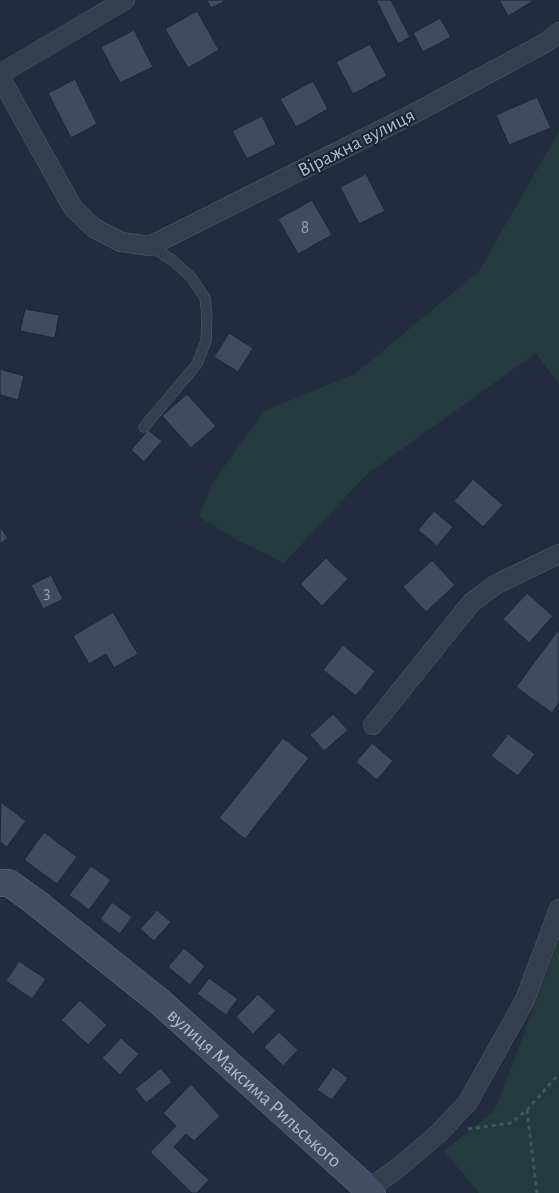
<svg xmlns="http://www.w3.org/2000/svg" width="559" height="1193" font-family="'Alegreya Sans',sans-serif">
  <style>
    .green { fill: #243a3f }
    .building { fill: #404b60; stroke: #1d2535 }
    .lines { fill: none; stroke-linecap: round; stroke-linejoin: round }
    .service-casing { stroke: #545c6c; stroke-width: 11 }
    .minor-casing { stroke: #545c6c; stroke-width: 20 }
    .secondary-casing { stroke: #545c6c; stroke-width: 28 }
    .path { stroke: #42575c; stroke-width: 3; stroke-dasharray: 4 4; stroke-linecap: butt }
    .service { stroke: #363e4e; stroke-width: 10 }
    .minor { stroke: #363e4e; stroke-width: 19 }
    .secondary { stroke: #434d61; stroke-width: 26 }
    .labels { text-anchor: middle; stroke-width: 4; stroke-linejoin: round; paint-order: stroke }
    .number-label { font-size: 18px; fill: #959eaf }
    .street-label { font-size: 20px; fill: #b1b9c9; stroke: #1b2333 }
  </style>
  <rect width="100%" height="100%" fill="#222c3e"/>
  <path class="green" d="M559,131v254l-23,-32 -170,122 -82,88 -47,-23 -38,-23 14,-35 51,-71 91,-37 124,-103z
    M559,941v252h-80l-35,-42 51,-41z"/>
  <path class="building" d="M207,0h16l1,2 -13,6z
    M376,0h15l19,37 -12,7z
    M499,0h36l-27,16z
    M197,11l22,39 -31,18 -23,-39z
    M440,18l11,19 -28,15 -10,-19z
    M134,30l19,37 -33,16 -19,-36z
    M370,44l17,32 -34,18 -17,-32z
    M75,79l22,45 -26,14 -23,-45z
    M313,81l15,28 -32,18 -16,-28z
    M537,97l14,31 -42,17 -13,-30z
    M262,116l14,28 -29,15 -15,-28z
    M366,174l19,37 -26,13 -19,-37z
    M312,200l20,35 -34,19 -20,-35z
    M25,309l34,6 -4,23 -35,-7z
    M229,333l24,15 -15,24 -24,-15z
    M0,369l24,7 -6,24 -18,-5z
    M187,394l29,32 -25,22 -29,-32z
    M148,430l14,11 -18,21 -13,-12z
    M473,479l30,26 -20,22 -29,-26z
    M434,511l19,16 -16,19 -19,-16z
    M0,527l8,11 -8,6z
    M326,558l22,21 -26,27 -22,-22z
    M432,560l23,25 -29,27 -23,-25z
    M51,575l12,24 -20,10 -12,-24z
    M527,593l26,23 -24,27 -26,-24z
    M113,612l25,42 -24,14 -8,-14 -17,10 -16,-28z
    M559,629v74l-7,10 -36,-26z
    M343,645l32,26 -19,25 -33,-26z
    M333,714l15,16 -24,21 -14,-16z
    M508,734l27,20 -17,22 -27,-20z
    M283,738l26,20 -64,81 -26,-21z
    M372,743l21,18 -16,19 -21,-18z
    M1,802l25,19 -19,26 -7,-5z
    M44,832l33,25 -20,27 -33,-24z
    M91,866l20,14 -22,30 -20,-15z
    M112,902l20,15 -12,17 -20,-15z
    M157,910l14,12 -17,19 -14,-12z
    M184,948l21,18 -15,19 -22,-18z
    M19,961l27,18 -14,20 -26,-18z
    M209,978l29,21 -12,16 -29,-21z
    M258,994l18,17 -23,23 -17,-17z
    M80,1000l27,25 -19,20 -27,-25z
    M279,1032l19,18 -15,16 -19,-19z
    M121,1038l18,16 -19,21 -18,-17z
    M333,1067l15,11 -16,22 -15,-10z
    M161,1068l11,14 -26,21 -11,-14z
    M191,1084l29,32 -26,25 -8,-7 -12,13 35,33 -12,13h-5l-42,-41 26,-26 -13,-13z"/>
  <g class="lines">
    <g class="service-casing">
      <path id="service" d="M144,427l53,-63 9,-23 1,-26 -2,-17 -14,-21 -19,-17 -22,-14"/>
    </g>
    <g class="minor-casing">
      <path id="minor" d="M0,74l125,-74
        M0,77l73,131 21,20 27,14 29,4 263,-132 132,-71 14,-11
        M373,725l98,-122 24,-18 64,-31
        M366,1193l1,-3 31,-22 41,-35 29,-31 57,-102 34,-91"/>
    </g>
    <g class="secondary-casing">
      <g id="secondary">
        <path id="s1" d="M0,883h9l25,18 126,101 212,191"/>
      </g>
    </g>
    <path class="path" d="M527,1110l10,83
      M468,1129l43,-6 16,-13 32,-36"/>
    <use href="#service" class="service"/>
    <use href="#minor" class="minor"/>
    <use href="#secondary" class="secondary"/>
  </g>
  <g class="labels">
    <g class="number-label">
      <text x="305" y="233">8</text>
      <text x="47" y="598">3</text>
    </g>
    <g class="street-label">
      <text transform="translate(356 142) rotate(-27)" y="7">Віражна вулиця</text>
      <text dy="7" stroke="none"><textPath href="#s1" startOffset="329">вулиця Максима Рильського</textPath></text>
    </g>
  </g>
</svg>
